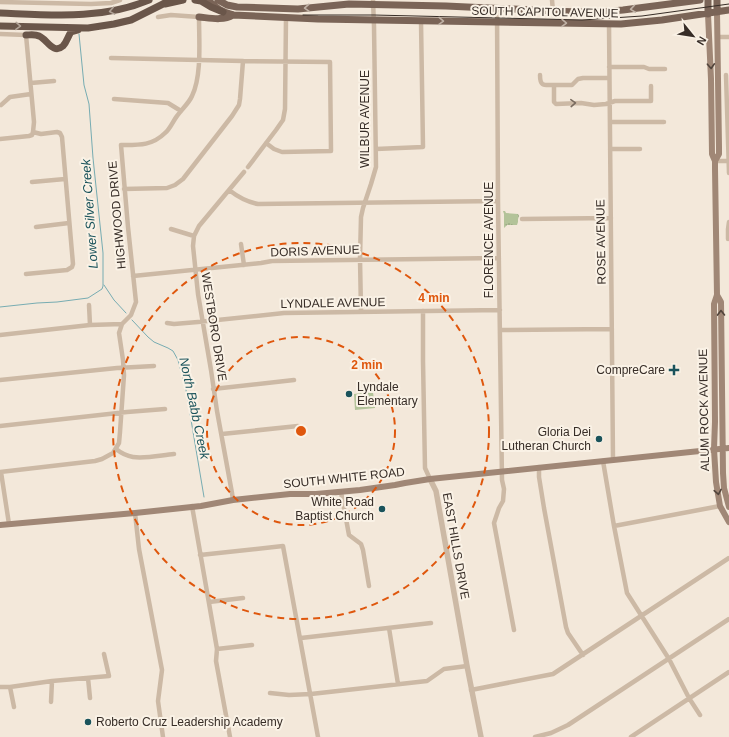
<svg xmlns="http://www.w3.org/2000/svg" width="729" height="737" font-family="Arial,sans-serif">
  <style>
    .park { fill: url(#park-tufts) }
    .pitch { fill: #b3c399 }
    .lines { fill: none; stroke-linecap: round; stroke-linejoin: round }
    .stream { stroke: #77acb2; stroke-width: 1 }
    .minor { stroke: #ccb9a5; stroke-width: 4.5 }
    .tertiary { stroke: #ccb9a5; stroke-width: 5.5 }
    .secondary { stroke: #a08776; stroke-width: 6 }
    .primary { stroke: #7a6457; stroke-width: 7 }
    .trunk { stroke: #6a564a; stroke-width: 7 }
    .tram { stroke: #372d27; stroke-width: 1 }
    .oneway { stroke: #c0b2a6 }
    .oneway2 { stroke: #b2a498 }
    .oneway3 { stroke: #51443b }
    .oneway4 { stroke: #7a6c60 }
    .ring { fill: none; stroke: #df570d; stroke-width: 2; stroke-dasharray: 7 5 }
    .poi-dot { fill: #1a535b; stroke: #faf2e6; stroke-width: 1.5 }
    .labels { text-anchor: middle; stroke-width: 4; stroke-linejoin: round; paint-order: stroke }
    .street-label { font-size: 12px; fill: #372d27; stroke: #faf2e6 }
    .poi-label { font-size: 12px; fill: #372d27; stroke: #faf2e6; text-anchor: end }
    .water-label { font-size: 13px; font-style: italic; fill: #1a535b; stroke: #faf2e6 }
    .centre { fill: #df570d; stroke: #faf2e6; stroke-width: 2 }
    .ring-label { font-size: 12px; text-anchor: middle; font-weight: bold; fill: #df570d; stroke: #faf2e6; stroke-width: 4; stroke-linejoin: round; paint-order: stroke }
  </style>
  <defs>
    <pattern id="park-tufts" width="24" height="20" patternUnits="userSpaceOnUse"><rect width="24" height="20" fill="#b3c399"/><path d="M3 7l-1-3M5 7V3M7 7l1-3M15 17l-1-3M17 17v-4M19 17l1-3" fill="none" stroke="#929f7d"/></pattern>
  </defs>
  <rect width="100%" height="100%" fill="#f3e8da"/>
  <path class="park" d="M503,211h2l1,2 12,1 1,2 -1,3v3l-1,3h-10l-3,3v-14z"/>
  <path class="pitch" d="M373,392l2,16 -20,2 -1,-16z"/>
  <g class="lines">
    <path class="stream" d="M104,285l10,15 12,13
      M0,307l37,-4 20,-1 31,-4 14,-9 1,-3v-33l-10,-95 -4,-54 -5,-19 -5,-51
      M132,320l16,17 6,5 14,6 5,3 5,9 8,30 18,107"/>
    <path class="minor" d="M552,0l1,11
      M0,2l91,2 20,-1 9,-3
      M497,8l1,193 4,279 2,9 -1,12 -4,7 -5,15 20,107
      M609,24l4,436
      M0,34l26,1 8,87 -1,10
      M718,37h11
      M111,58l132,3 87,1 1,89 -49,1 -8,-3 -8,-6
      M609,67h35l5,2h16
      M540,75c0,12 4,10 14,10
      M726,75l3,98
      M609,78h-26l-5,1 -6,6h-18v17l2,2 25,-1 13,2 12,-1 9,-3h36v-15
      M31,83l23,-2
      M114,99l54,4 13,8
      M1,105l9,-8 21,-3
      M610,122h54
      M0,139l29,-3 3,-1 1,-3 8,2 16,-2 3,1 2,4 11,127 -1,3 -5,3 -41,4
      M376,149l47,-2 -2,-126
      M610,149h30
      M715,161h14
      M248,167l28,-37 7,-10 2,-11 1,-92
      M32,182l33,-3
      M124,189l43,-1 8,-3 8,-6 49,-63 7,-11 1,-6 3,-38
      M229,190c9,7 18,12 29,14l240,-3
      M522,219l89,-1
      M36,227l33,-4
      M171,229l23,7
      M728,239v-10l1,-7
      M241,244l3,21
      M133,276l128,-13 11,-2 227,-3
      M89,305l1,20
      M361,311l-1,-52 1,-42 2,-9 8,-24 5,-17 -2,-141 -1,-26
      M423,311v50l2,107 5,11
      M167,323l7,1 24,-2 86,-9 216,-3
      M500,330l112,-1
      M0,335l90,-10 32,-1
      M0,380l117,-12 37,-2
      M213,389l81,-9
      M0,426l127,-14 38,-3
      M222,434l76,-8
      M116,449c5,4 11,7 17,8 12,2 29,-2 41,-3
      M603,461l11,65 13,67 42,66 20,39 11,17
      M539,467v10l5,31 22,119 2,6 15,22
      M0,472l95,-11 7,-2 11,-6 6,-10 1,-11 4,-57 -1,-15 -4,-27 3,-9 9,-9 5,-13 -8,-75 -7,-82c17,0 31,1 44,-12 5,-4 8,-12 12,-17 5,-7 12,-13 15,-20 10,-20 7,-56 7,-79l-28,-2 -13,2
      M1,472l8,52
      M341,492l8,43 12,9 2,6 6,36
      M233,500l-1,-7 -15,-82 -6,-41 -13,-76 -5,-48 1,-10 5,-10 45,-54
      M192,506l25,143 -1,12 14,76
      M135,513l4,36 23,121 -4,31 5,36
      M614,526l106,-20
      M200,555l83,-9 35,191
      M209,602l34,-4
      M389,628l9,56
      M301,638l130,-15
      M217,649l35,-4
      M88,678l2,20
      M0,687h10l42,-6 57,-5 -5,-22
      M10,687l4,20
      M471,690l82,-16 176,-116
      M270,693l19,2 22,-1 116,-13 17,-12 23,-3
      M51,702l1,-21
      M535,737l16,-4 17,-8 161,-106
      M631,737l98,-65"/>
    <path class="tertiary" d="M430,479l6,12 31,175 14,71"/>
    <path class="secondary" d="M708,14l3,65 1,75 3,7v8l2,126 -3,9 1,118 -1,27 2,33 4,24 9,16
      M715,161l4,-7v-7l-2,-135
      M717,295l4,7 2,171 1,15 5,19
      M0,525l135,-12 66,-7 32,-6 57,-6h26l44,-4 35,-5 10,-2 25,-4 299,-31"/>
    <path class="primary" d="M208,0c8,8 14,12 25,15l85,4 303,5 41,-4 67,-10
      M218,0l9,5 10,2 61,2 51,-5 97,2 130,6h25l22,-2 77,-10
      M708,0v14
      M717,0v12
      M199,17c11,1 24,4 34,-2"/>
    <path class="trunk" d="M195,0l6,1 10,6 12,5
      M165,4l18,-4
      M0,13c50,2 102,7 149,-13
      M0,26l88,2 26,-4 17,-4 32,-16 6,-4
      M26,35c4,0 9,-1 13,1 8,3 14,19 24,10 4,-4 5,-10 8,-14l7,-2"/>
    <path class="tram" d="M303,15h71l208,5 60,-4 87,-12"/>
  </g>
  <defs><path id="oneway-chevron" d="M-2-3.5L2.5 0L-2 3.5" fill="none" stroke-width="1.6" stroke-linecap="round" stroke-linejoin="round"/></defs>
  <g class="oneway">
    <use href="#oneway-chevron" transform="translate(307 8) rotate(176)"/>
    <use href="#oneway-chevron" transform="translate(633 9) rotate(172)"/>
    <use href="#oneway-chevron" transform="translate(441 21) rotate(1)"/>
    <use href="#oneway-chevron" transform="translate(564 23) rotate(1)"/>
  </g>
  <g class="oneway2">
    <use href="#oneway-chevron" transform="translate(112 11) rotate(170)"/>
    <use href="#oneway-chevron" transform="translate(18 26) rotate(2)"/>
  </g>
  <g class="oneway3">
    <use href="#oneway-chevron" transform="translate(711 66) rotate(87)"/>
    <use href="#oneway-chevron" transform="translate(721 313) rotate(-91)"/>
    <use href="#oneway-chevron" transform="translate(718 492) rotate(80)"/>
  </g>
  <use class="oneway4" href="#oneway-chevron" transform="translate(573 103) rotate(-3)"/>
  <g class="ring">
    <circle cx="301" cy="431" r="94"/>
    <circle cx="301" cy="431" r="188"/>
  </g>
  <g class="poi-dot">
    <path d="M672 364h4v4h4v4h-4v4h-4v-4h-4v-4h4z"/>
    <circle cx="349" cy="394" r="4"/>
    <circle cx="599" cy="439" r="4"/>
    <circle cx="382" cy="509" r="4"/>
    <circle cx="88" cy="722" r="4"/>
  </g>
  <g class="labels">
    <g class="street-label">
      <text transform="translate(545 12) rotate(1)" y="4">SOUTH CAPITOL AVENUE</text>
      <text transform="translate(365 119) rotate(-90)" y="4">WILBUR AVENUE</text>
      <text transform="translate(117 215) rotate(-95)" y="4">HIGHWOOD DRIVE</text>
      <text transform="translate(489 240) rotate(-90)" y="4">FLORENCE AVENUE</text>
      <text transform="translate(601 242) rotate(-91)" y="4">ROSE AVENUE</text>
      <text transform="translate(315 251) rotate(-2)" y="4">DORIS AVENUE</text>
      <text transform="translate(333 303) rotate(-1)" y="4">LYNDALE AVENUE</text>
      <text transform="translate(214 327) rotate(81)" y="4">WESTBORO DRIVE</text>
      <text transform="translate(704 410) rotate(-91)" y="4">ALUM ROCK AVENUE</text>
      <text transform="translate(344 478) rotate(-6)" y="4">SOUTH WHITE ROAD</text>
      <text transform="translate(456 546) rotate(80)" y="4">EAST HILLS DRIVE</text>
    </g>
    <g class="poi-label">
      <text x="665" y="374">CompreCare</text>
      <text x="357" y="391" text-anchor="start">Lyndale<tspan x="357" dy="14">Elementary</tspan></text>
      <text x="591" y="436">Gloria Dei<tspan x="591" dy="14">Lutheran Church</tspan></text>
      <text x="374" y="506">White Road<tspan x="374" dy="14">Baptist Church</tspan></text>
      <text x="96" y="726" text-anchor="start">Roberto Cruz Leadership Academy</text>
    </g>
    <g class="water-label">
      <text transform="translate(89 214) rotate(-94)" y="5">Lower Silver Creek</text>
      <text transform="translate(195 408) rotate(78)" y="5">North Babb Creek</text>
    </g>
  </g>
  <circle cx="301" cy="431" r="6" class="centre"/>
  <g class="ring-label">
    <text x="434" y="302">4 min</text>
    <text x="367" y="369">2 min</text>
  </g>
  <g transform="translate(693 36) rotate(120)" stroke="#faf2e6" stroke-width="3" paint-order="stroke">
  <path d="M0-3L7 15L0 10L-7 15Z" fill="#372d27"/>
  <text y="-6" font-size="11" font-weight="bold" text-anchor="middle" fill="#372d27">N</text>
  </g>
</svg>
